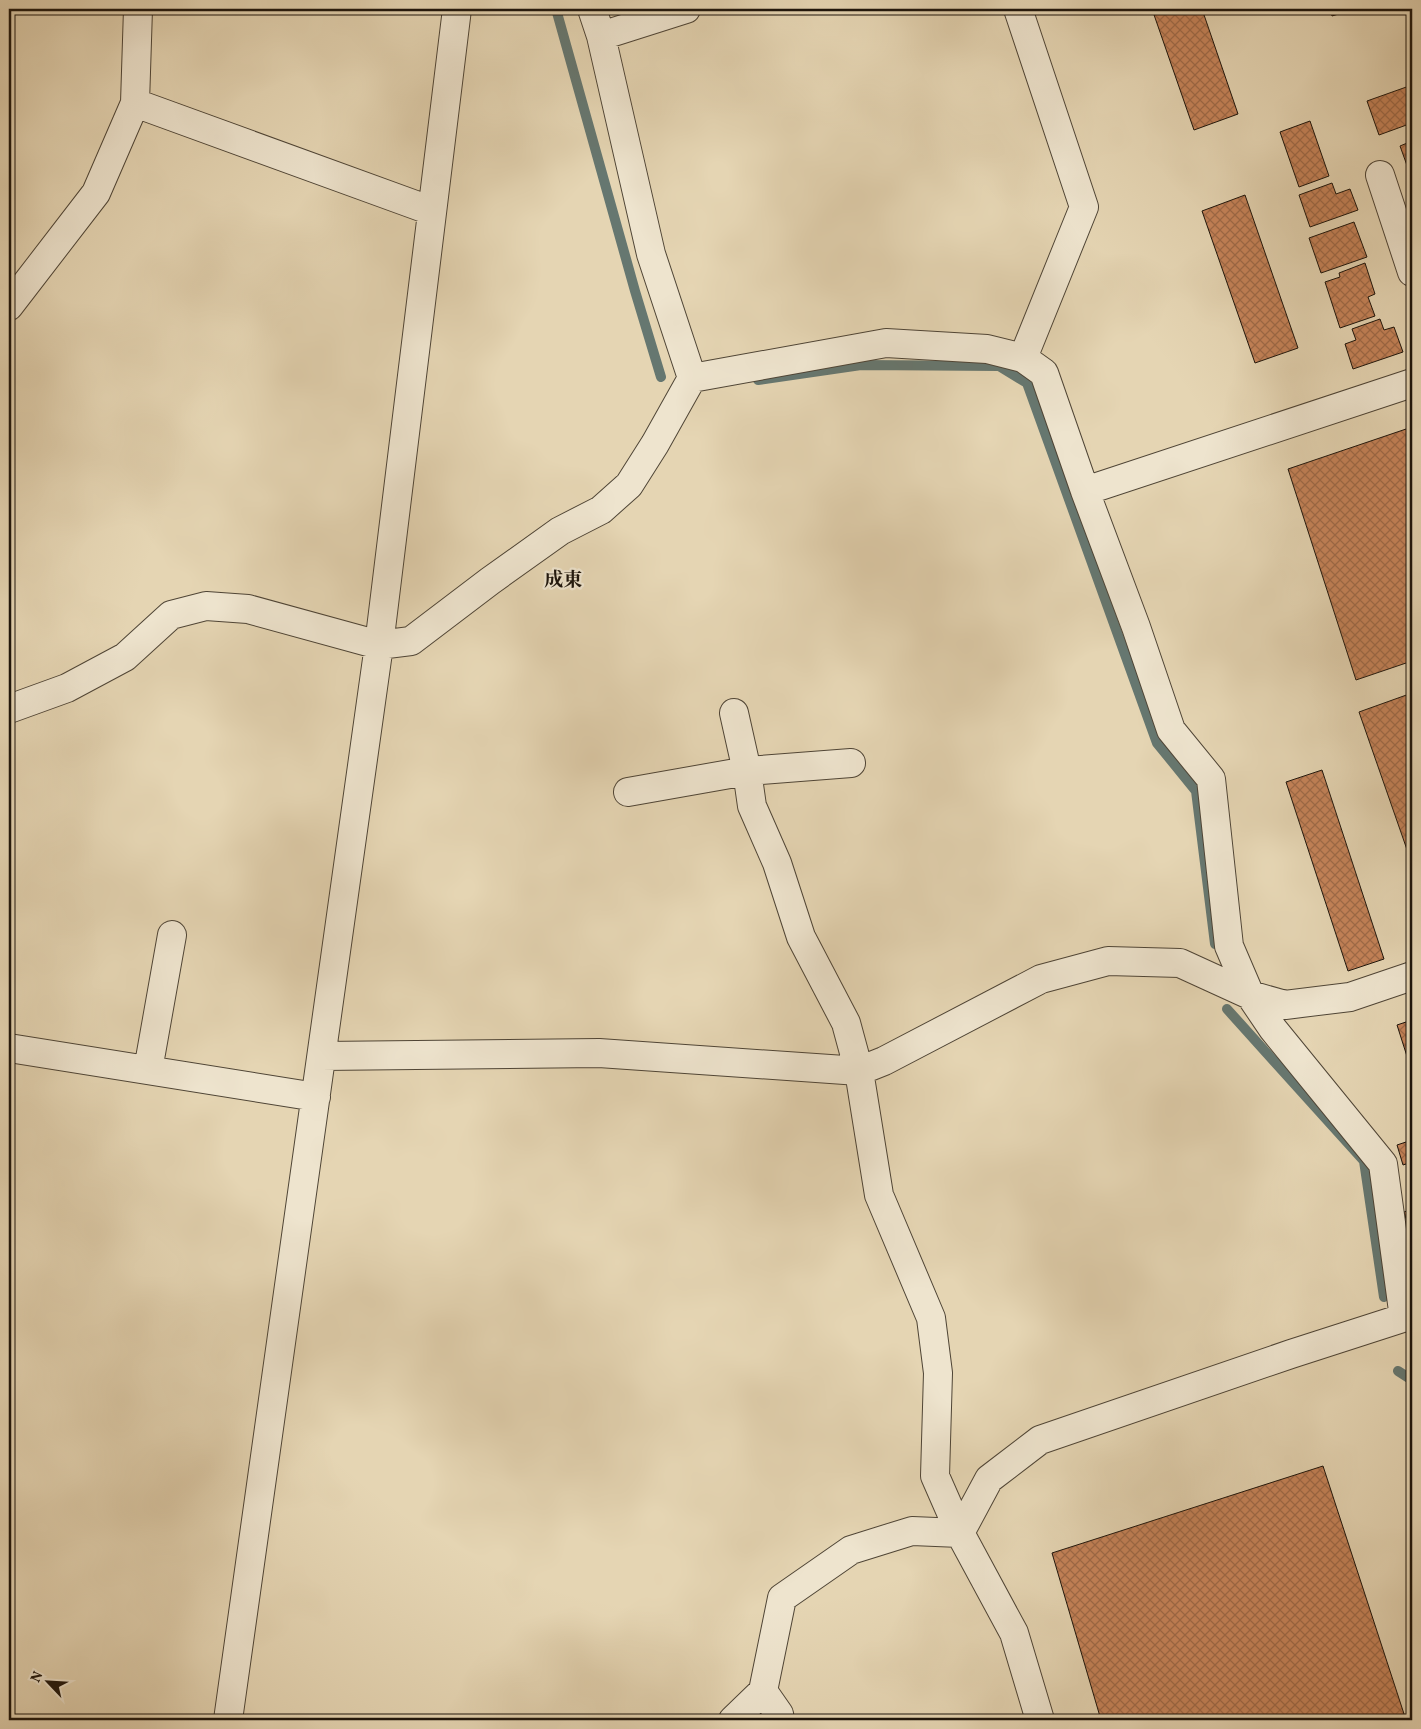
<svg xmlns="http://www.w3.org/2000/svg" width="1421" height="1729" font-family="Vollkorn,'Noto Serif JP',serif">
  <style>
    .lines { fill: none; stroke-linecap: round; stroke-linejoin: round }
    .stream { stroke: #667770; stroke-width: 10 }
    .building { fill: url(#building-cross-hatch); stroke: #1d150c }
    .minor-casing { stroke: #4f4536; stroke-width: 30 }
    .minor { stroke: #eee4ce; stroke-width: 28 }
    .labels { text-anchor: middle; stroke-width: 4.5; stroke-linejoin: round; paint-order: stroke }
    .neighbourhood-label { font-size: 19px; font-weight: bold; fill: #1d150c; stroke: #eee4ce }
  </style>
  <defs>
    <pattern id="building-cross-hatch" width="8" height="8" patternUnits="userSpaceOnUse" patternTransform="scale(1.25)"><rect width="8" height="8" fill="#c6845a"/><path d="M0 0l8 8M0 8l8-8" fill="none" stroke="#a06b49"/></pattern>
  </defs>
  <rect width="100%" height="100%" fill="#e5d5b3"/>
  <filter id="stains"><feTurbulence type="fractalNoise" baseFrequency=".004" numOctaves="4"/><feColorMatrix values="0 0 0 0 .2 0 0 0 0 .09 0 0 0 0 .02 0 0 0 .5 -.17"/></filter>
  <radialGradient id="worn" r=".72"><stop offset=".6" stop-color="#630" stop-opacity="0"/><stop offset="1" stop-color="#630" stop-opacity=".3"/></radialGradient>
  <g class="lines">
    <path class="stream" d="M556,9l79,282 26,86
      M758,380l103,-15 138,1 28,17 130,360 39,48 19,153
      M1227,1009l137,152 20,136
      M1398,1371l14,9"/>
  </g>
  <path class="building" d="M1152,9h50l36,105 -44,16z
    M1330,9h25l-23,7z
    M1412,85v38l-33,12 -12,-34z
    M1310,121l19,55 -30,11 -19,-55z
    M1412,141v29l-3,1 -9,-25z
    M1332,183l4,11 14,-5 8,21 -48,17 -11,-32z
    M1245,195l53,153 -43,15 -53,-152z
    M1354,222l13,35 -46,16 -12,-35z
    M1365,263l10,31 -7,3 7,19 -35,12 -15,-46 15,-5 -1,-4z
    M1380,319l4,11 10,-3 9,25 -50,17 -8,-25 11,-4 -4,-11z
    M1412,427v234l-56,19 -68,-211z
    M1412,693v171l-53,-152z
    M1322,770l62,189 -36,12 -62,-189z
    M1412,1020v52l-15,-47z
    M1412,1140v22l-9,3 -6,-20z
    M1412,1209v30l-8,-27z
    M1323,1466l83,254h-305l-49,-167z"/>
  <g class="lines">
    <g class="minor-casing">
      <path id="minor" d="M1018,9l66,198 -61,151
        M601,36l85,-27
        M135,103l297,108
        M1380,175l32,97
        M9,306l87,-113 39,-90 3,-94
        M692,378l194,-35 101,6 36,9 21,15 41,118 51,136 35,103 40,49 18,167 21,49 23,34 110,135 21,154
        M1085,491l327,-108
        M9,709l58,-21 58,-31 46,-42 35,-9 42,3 131,36 32,-4 79,-60 70,-50 41,-21 28,-25 26,-41 37,-66 -41,-124 -50,-218 -9,-27
        M734,713l13,58 5,35 25,57 24,74 45,86 13,48 20,124 52,123 7,55 -3,103 25,57 54,100 26,87
        M628,792l119,-21 104,-8
        M9,1048l307,49
        M322,1056l277,-3 260,18 25,-10 157,-82 67,-18 72,2 70,32 35,10 65,-8 62,-21
        M148,1070l24,-135
        M960,1533l29,-54 51,-39 251,-86 121,-39
        M228,1720l151,-1075 78,-636
        M733,1720l30,-29
        M780,1720l-1,-6 -16,-23 19,-93 69,-48 61,-19 48,2"/>
    </g>
    <use href="#minor" class="minor"/>
  </g>
  <g class="labels">
    <g class="neighbourhood-label">
      <text x="563" y="586">成東</text>
    </g>
  </g>
  <rect width="1421" height="1729" fill="none" stroke="#e5d5b3" stroke-width="30"/>
  <rect x="10" y="10" width="1401" height="1709" fill="none" stroke="#1d150c" stroke-width="2.5"/>
  <rect x="15" y="15" width="1391" height="1699" fill="none" stroke="#1d150c"/>
  <g transform="translate(48 1682) rotate(295)" stroke="#eee4ce" stroke-width="4" paint-order="stroke">
  <path d="M0-4L9 19L0 12L-9 19Z" fill="#1d150c"/>
  <text y="-8" font-size="14" font-weight="bold" text-anchor="middle" fill="#1d150c">N</text>
  </g>
  <rect width="100%" height="100%" filter="url(#stains)"/>
  <rect width="100%" height="100%" fill="url(#worn)"/>
</svg>
